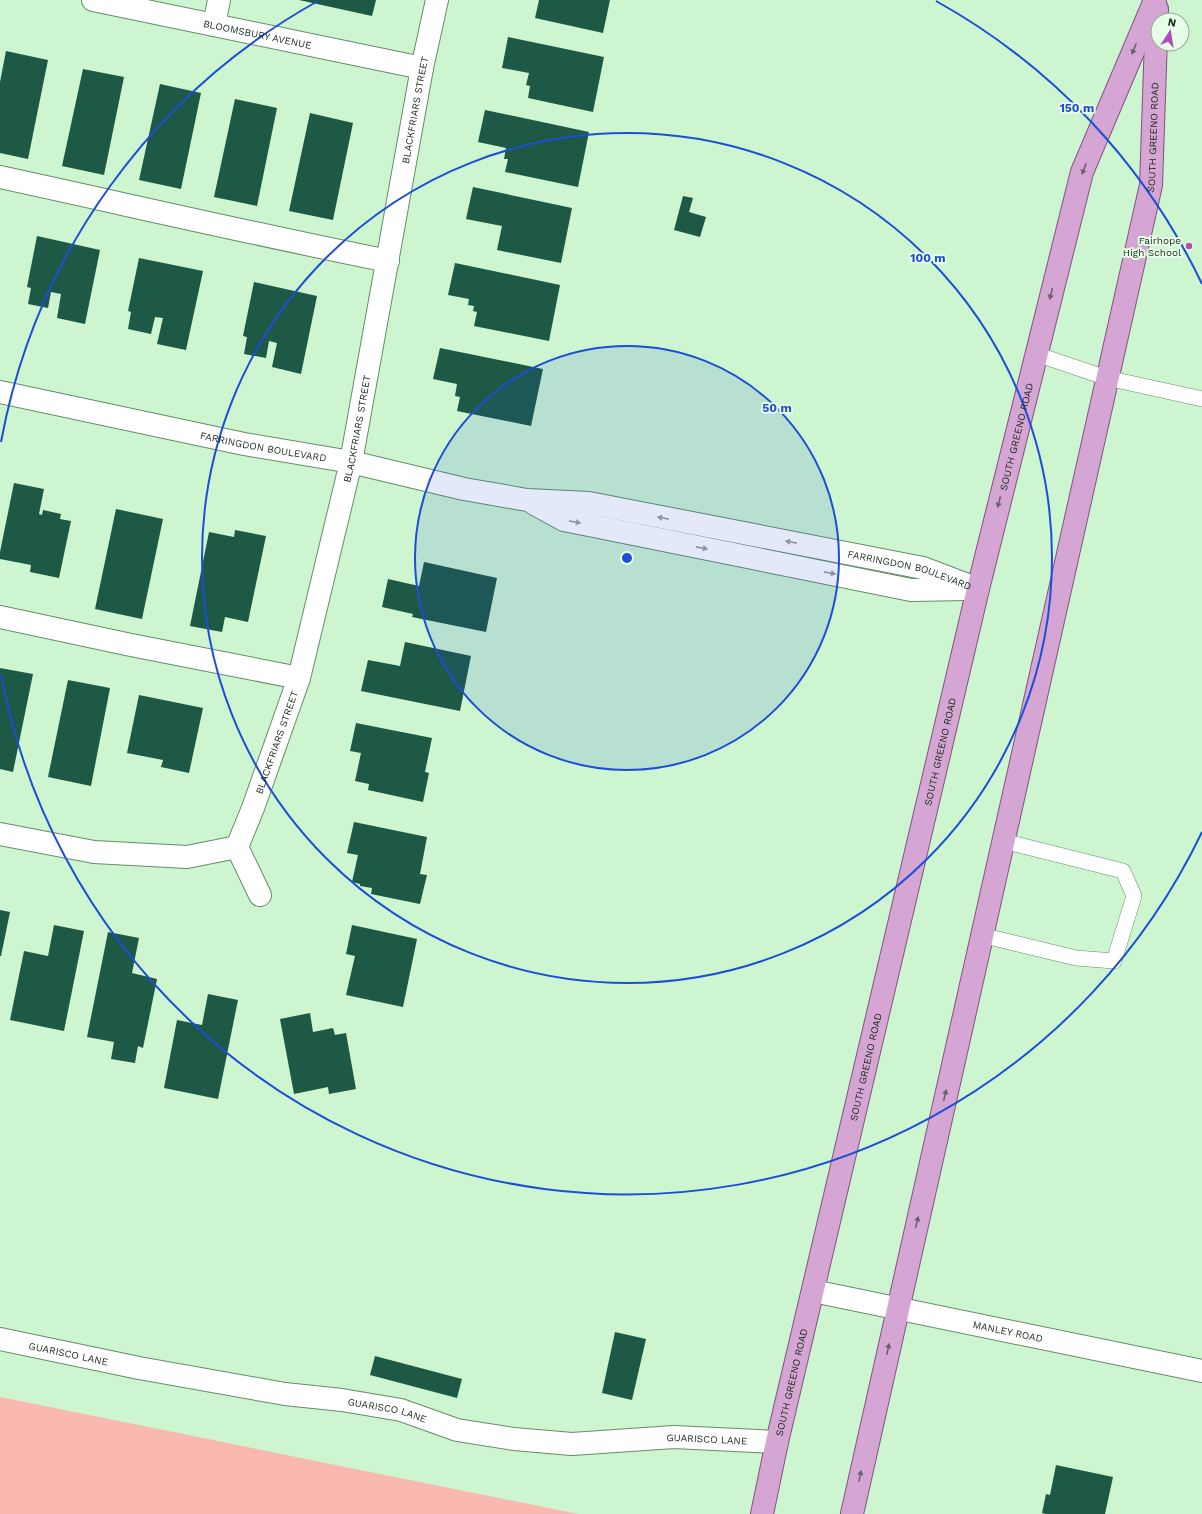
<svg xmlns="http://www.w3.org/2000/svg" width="1202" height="1514" font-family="'Work Sans',sans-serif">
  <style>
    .green { fill: #f9b8b0 }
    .building { fill: #1d5945 }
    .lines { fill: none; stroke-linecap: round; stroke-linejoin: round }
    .lane-casing { stroke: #678c6b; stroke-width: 16 }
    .street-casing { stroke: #678c6b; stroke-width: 24 }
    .secondary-casing { stroke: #678c6b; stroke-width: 24 }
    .primary-casing { stroke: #815381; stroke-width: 24 }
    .lane { stroke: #fff; stroke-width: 15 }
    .street { stroke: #fff; stroke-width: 22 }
    .secondary { stroke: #fff; stroke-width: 22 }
    .primary { stroke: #d5a5d4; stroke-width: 22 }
    .oneway { fill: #6e616e }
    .oneway2 { fill: #989f98 }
    .ring { fill: none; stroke: #1d4ed8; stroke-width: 2 }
    .poi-dot { fill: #b24eb3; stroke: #e6fee7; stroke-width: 1.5 }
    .labels { text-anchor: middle; stroke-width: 4; stroke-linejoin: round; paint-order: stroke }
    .street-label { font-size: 10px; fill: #1a291b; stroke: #e6fee7 }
    .poi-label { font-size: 10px; fill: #1a291b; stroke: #e6fee7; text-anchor: end }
    .centre { fill: #1d4ed8; stroke: #e6fee7; stroke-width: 2 }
    .ring-label { font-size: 12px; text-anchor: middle; font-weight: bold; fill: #1d4ed8; stroke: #e6fee7; stroke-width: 4; stroke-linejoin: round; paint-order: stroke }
  </style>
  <rect width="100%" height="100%" fill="#cdf5d0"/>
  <path class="green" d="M0,1397l578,117h-578z"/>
  <path class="building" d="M299,0h77l-4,16z
    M539,0h71l-7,33 -68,-15z
    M508,37l96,20 -11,55 -65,-14 2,-12 -4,-1 3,-12 -27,-5z
    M6,51l42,9 -20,99 -28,-6v-71z
    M83,69l41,8 -20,98 -42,-9z
    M160,84l41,9 -20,96 -42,-9z
    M235,99l42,9 -20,98 -43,-9z
    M485,110l104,22 -11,55 -73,-15 3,-13h-4l2,-11 -28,-6z
    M310,113l43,10 -20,97 -44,-9z
    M473,187l99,21 -11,55 -64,-13 5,-24 -36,-7z
    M683,196l10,2 -4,14 17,5 -6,20 -26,-7z
    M37,236l63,14 -15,74 -28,-6 4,-24 -10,-2 -3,16 -20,-4 3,-16 -4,-1z
    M139,258l64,13 -17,79 -29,-6 6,-26 -8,-1 -4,17 -23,-5 3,-17 -3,-1z
    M455,263l105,22 -11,56 -75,-15 3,-14 -4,-1 1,-5 -6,-1 1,-6 -21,-4z
    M254,282l63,14 -16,78 -29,-7 5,-24 -8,-2 -3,17 -22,-4 3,-17 -4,-1z
    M440,348l103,21 -12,57 -74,-15 3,-14 -5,-1 2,-12 -24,-5z
    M14,483l30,6 -5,25 3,1 1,-5 18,4 -1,5 11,2 -12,57 -29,-6 1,-7 -31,-6v-7z
    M116,509l47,10 -21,100 -47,-10z
    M235,530l31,6 -18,86 -23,-5 -3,15 -32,-6 19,-94 25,5z
    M424,562l73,16 -11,54 -74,-15 1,-3 -31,-7 6,-28 31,7z
    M405,642l66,14 -11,55 -99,-20 7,-31 32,6z
    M0,668l33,6 -20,98 -13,-3z
    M68,680l42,8 -19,98 -43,-9z
    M139,695l64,13 -14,65 -28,-6 2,-7 -36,-7z
    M356,723l76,15 -7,34 4,1 -6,29 -55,-12 1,-6 -14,-3 6,-28 -11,-2z
    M354,822l73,15 -7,37 7,1 -7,29 -49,-10 1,-6 -12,-2v-2l-8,-2 6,-27 -11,-2z
    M0,910l10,2 -9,44h-1z
    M54,925l30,6 -20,100 -54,-11 14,-69 24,5z
    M352,925l65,14 -14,68 -57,-12 9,-39 -9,-2z
    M108,932l31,6 -7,35 25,6 -14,69 -5,-2 -3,17 -24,-4 3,-17 -27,-5z
    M208,994l30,6 -20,99 -54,-11 13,-68 25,5z
    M310,1013l3,19 20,-4 2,7 11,-2 10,56 -27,5 -1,-7 -34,7 -14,-75z
    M615,1332l31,7 -14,61 -30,-7z
    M375,1356l87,23 -5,19 -87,-23z
    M1056,1465l57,12 -8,37h-59l-4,-1 4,-19 4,1z"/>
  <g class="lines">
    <g class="lane-casing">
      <path id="lane" d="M1036,354l71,24 95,21
        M981,935l95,23 38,3 20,-65 -11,-25 -120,-30"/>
    </g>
    <g class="street-casing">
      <g id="street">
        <path id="s1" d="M93,0l329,68"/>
        <path d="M214,25l5,-25"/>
        <path d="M0,177c129,28 258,58 388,84"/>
        <path id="s2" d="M0,392l244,52 107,18 113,27 63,11 62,3 334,65 55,21"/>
        <path d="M533,503l31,17 347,70 55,-1"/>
        <path d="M0,617l131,28 168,33"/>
        <path d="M0,834l94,18 93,5 50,-10"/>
        <path id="s3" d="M237,847l16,-39 46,-130 52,-216 71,-394 15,-68"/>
        <path d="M237,847l23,48"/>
        <path id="s4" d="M0,1339l139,29 146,26 57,6 59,10 56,20 57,9 58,5 102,-7 103,5"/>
      </g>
    </g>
    <g class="secondary-casing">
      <g id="secondary">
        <path id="s5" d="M813,1291l389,80"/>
      </g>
    </g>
    <g class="primary-casing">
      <g id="primary">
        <path id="s6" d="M762,1514l15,-72 201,-853 104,-417 73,-172"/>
        <path id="s7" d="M852,1514l299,-1329 6,-176"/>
      </g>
    </g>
    <use href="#lane" class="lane"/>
    <use href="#street" class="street"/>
    <use href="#secondary" class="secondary"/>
    <use href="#primary" class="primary"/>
  </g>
  <defs><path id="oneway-solid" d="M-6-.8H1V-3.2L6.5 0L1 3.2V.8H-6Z"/></defs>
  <g class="oneway">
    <use href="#oneway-solid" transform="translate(1134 49) rotate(113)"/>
    <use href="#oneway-solid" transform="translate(1084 169) rotate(111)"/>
    <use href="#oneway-solid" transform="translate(1051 294) rotate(104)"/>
    <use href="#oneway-solid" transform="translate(999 502) rotate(104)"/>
    <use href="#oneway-solid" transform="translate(945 1095) rotate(-77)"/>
    <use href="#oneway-solid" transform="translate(917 1222) rotate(-77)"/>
    <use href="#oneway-solid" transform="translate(888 1349) rotate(-78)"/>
    <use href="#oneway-solid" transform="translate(860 1476) rotate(-78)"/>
  </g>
  <g class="oneway2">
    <use href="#oneway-solid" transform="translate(663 518) rotate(-169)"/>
    <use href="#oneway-solid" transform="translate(575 522) rotate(11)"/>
    <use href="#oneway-solid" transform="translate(791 542) rotate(-169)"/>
    <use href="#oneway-solid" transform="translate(702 548) rotate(11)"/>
    <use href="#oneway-solid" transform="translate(830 573) rotate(11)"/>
  </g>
  <circle cx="627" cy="558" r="212" fill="#1d4ed8" fill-opacity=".12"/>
  <g class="ring">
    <circle cx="627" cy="558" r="212"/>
    <circle cx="627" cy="558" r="425"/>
    <path d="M1202 832A637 637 0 0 1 1 674M1 442A637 637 0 0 1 318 1M936 1A637 637 0 0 1 1202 284"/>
  </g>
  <circle class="poi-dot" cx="1189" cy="246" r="4"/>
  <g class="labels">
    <g class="street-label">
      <text dy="4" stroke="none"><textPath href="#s1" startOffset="168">BLOOMSBURY AVENUE</textPath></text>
      <text dy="4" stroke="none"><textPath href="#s3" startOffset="760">BLACKFRIARS STREET</textPath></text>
      <text dy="4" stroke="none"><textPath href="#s7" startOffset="1410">SOUTH GREENO ROAD</textPath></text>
      <text dy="4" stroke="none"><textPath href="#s3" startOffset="436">BLACKFRIARS STREET</textPath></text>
      <text dy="4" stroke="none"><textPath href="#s6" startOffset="1107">SOUTH GREENO ROAD</textPath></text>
      <text dy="4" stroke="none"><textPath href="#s2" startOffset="269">FARRINGDON BOULEVARD</textPath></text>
      <text dy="4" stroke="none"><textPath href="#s2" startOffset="928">FARRINGDON BOULEVARD</textPath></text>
      <text dy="4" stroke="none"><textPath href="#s3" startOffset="112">BLACKFRIARS STREET</textPath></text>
      <text dy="4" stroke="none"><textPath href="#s6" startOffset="783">SOUTH GREENO ROAD</textPath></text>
      <text dy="4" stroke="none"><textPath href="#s6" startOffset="459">SOUTH GREENO ROAD</textPath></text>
      <text dy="4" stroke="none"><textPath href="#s5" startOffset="199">MANLEY ROAD</textPath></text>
      <text dy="4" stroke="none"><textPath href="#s4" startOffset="70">GUARISCO LANE</textPath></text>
      <text dy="4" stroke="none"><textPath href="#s6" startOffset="135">SOUTH GREENO ROAD</textPath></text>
      <text dy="4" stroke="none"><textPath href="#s4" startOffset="394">GUARISCO LANE</textPath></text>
      <text dy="4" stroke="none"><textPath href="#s4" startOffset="718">GUARISCO LANE</textPath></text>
    </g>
    <g class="poi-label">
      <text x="1181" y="244">Fairhope<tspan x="1181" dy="12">High School</tspan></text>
    </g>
  </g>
  <circle cx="627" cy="558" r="6" class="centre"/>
  <g class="ring-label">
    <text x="1077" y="112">150 m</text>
    <text x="928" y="262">100 m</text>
    <text x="777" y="412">50 m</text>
  </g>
  <g transform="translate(1170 32) rotate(12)"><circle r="19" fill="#e6fee7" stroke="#94a995"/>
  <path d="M0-3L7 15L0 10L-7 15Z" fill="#b24eb3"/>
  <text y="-6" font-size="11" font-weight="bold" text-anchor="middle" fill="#1a291b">N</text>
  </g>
</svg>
